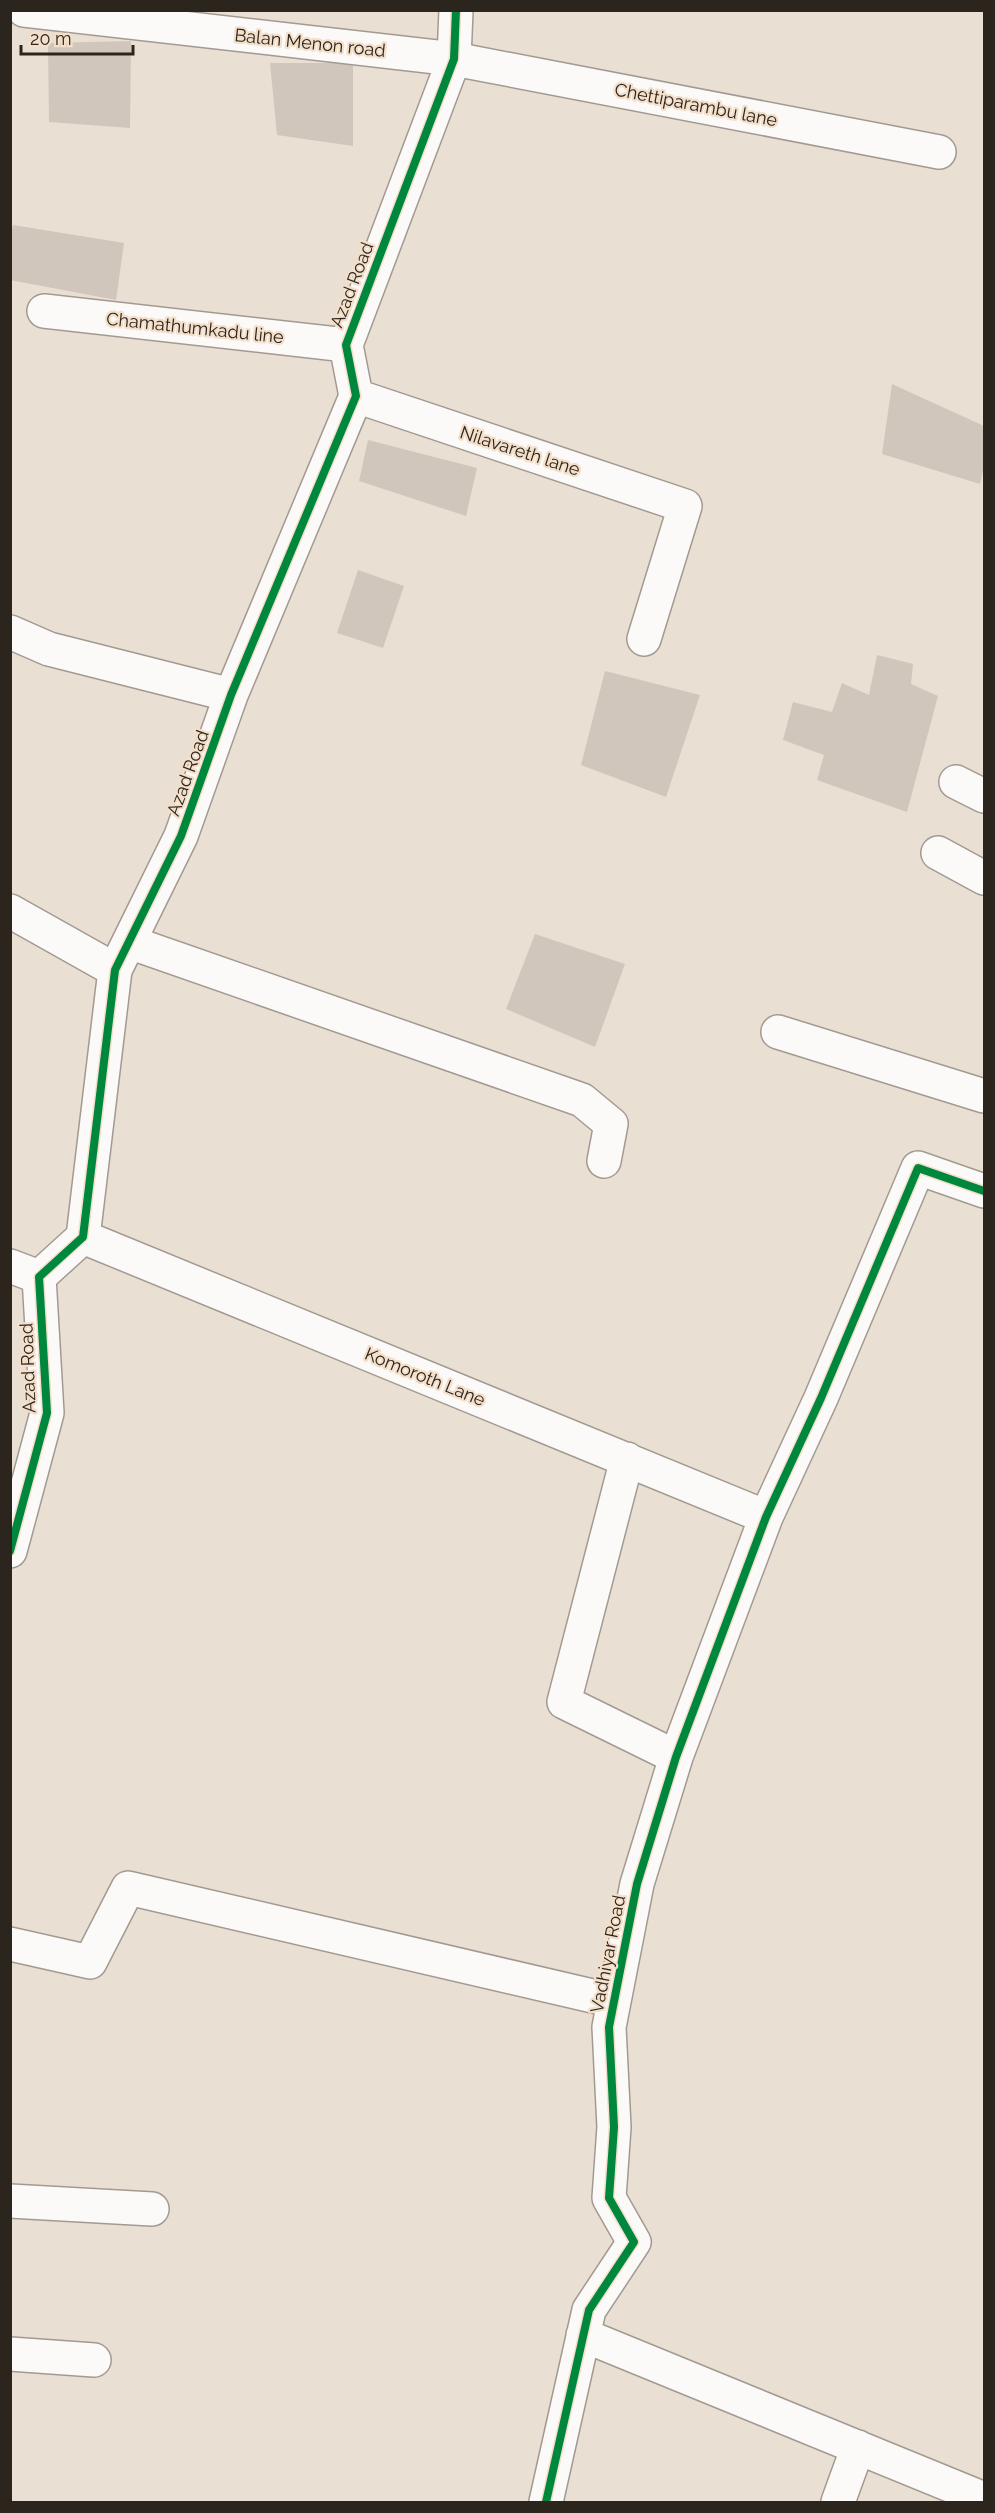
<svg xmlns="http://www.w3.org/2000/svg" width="995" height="2513" font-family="Raleway,sans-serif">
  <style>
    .building { fill: #d0c6bb }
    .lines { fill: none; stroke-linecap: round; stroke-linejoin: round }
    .minor-casing { stroke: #a29a92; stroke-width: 36 }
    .minor { stroke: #fcfaf8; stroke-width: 33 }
    .cycleway-casing { stroke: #f3dfca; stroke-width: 11 }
    .cycleway { stroke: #00873e; stroke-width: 8 }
    .labels { text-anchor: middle; stroke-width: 4.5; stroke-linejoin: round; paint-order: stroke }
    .street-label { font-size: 18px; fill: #2c251d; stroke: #f3dfca }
  </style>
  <rect width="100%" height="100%" fill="#eadfd3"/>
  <path class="building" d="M131,41l-1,87 -81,-6 -1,-79z
    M270,63h83v83l-76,-11z
    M13,225l111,18 -8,57 -106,-20v-44z
    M892,384l92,42v40l-4,18 -98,-30z
    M368,440l109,28 -11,48 -107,-35z
    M358,570l46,16 -21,62 -46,-15z
    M877,655l36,9 -2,20 27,12 -31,116 -90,-32 7,-25 -41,-15 10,-38 39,10 10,-29 27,12z
    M605,671l95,24 -34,102 -85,-32z
    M535,934l90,30 -30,83 -89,-38z"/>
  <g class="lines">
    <g class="minor-casing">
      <path id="minor" d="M24,10l430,49 485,93
        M44,311l302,34
        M356,396l329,110 -41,133
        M10,632l39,17 182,46
        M956,782l28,14
        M938,853l46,25
        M10,911l105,59
        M129,942l453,158 29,24 -7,37
        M778,1032l206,64
        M83,1237l683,280
        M10,1266l29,11
        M627,1459l-63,243 112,55
        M10,1551l37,-138 -8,-136 44,-40 32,-267 66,-134 50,-141 125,-299 -10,-51 108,-286 2,-49
        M10,1944l80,18 38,-74 486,113
        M10,2201l142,8
        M583,2335l401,164
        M10,2354l84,6
        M546,2502l43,-192 45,-68 -25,-44 5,-71 -5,-100 28,-143 39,-127 90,-240 55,-119 97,-230 66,23
        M838,2502l20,-55"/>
    </g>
    <use href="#minor" class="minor"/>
    <g class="cycleway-casing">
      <path id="cycleway" d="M10,1551l37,-138 -8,-136 44,-40 32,-267 66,-134 50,-141 125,-299 -10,-51 108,-286 2,-49
        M546,2502l43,-192 45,-68 -25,-44 5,-71 -5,-100 28,-143 39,-127 90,-240 55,-119 97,-230 66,23"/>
    </g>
    <use href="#cycleway" class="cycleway"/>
  </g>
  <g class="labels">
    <g class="street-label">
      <text transform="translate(310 43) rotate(6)" y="6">Balan Menon road</text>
      <text transform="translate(696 105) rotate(11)" y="6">Chettiparambu lane</text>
      <text transform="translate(352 285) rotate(-69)" y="6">Azad Road</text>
      <text transform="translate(195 328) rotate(6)" y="6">Chamathumkadu line</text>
      <text transform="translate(520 451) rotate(18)" y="6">Nilavareth lane</text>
      <text transform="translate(188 773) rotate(-70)" y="6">Azad Road</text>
      <text transform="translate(28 1368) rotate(-92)" y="6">Azad Road</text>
      <text transform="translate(425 1377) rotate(22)" y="6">Komoroth Lane</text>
      <text transform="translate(608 1954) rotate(-79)" y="6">Vadhiyar Road</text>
    </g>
  </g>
  <rect width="995" height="2513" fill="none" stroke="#2c251d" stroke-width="24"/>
  <path d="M21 45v9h112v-9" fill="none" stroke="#2c251d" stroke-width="3"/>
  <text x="30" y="45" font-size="18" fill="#2c251d" stroke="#f3dfca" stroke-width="4.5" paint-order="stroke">20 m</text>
</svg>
